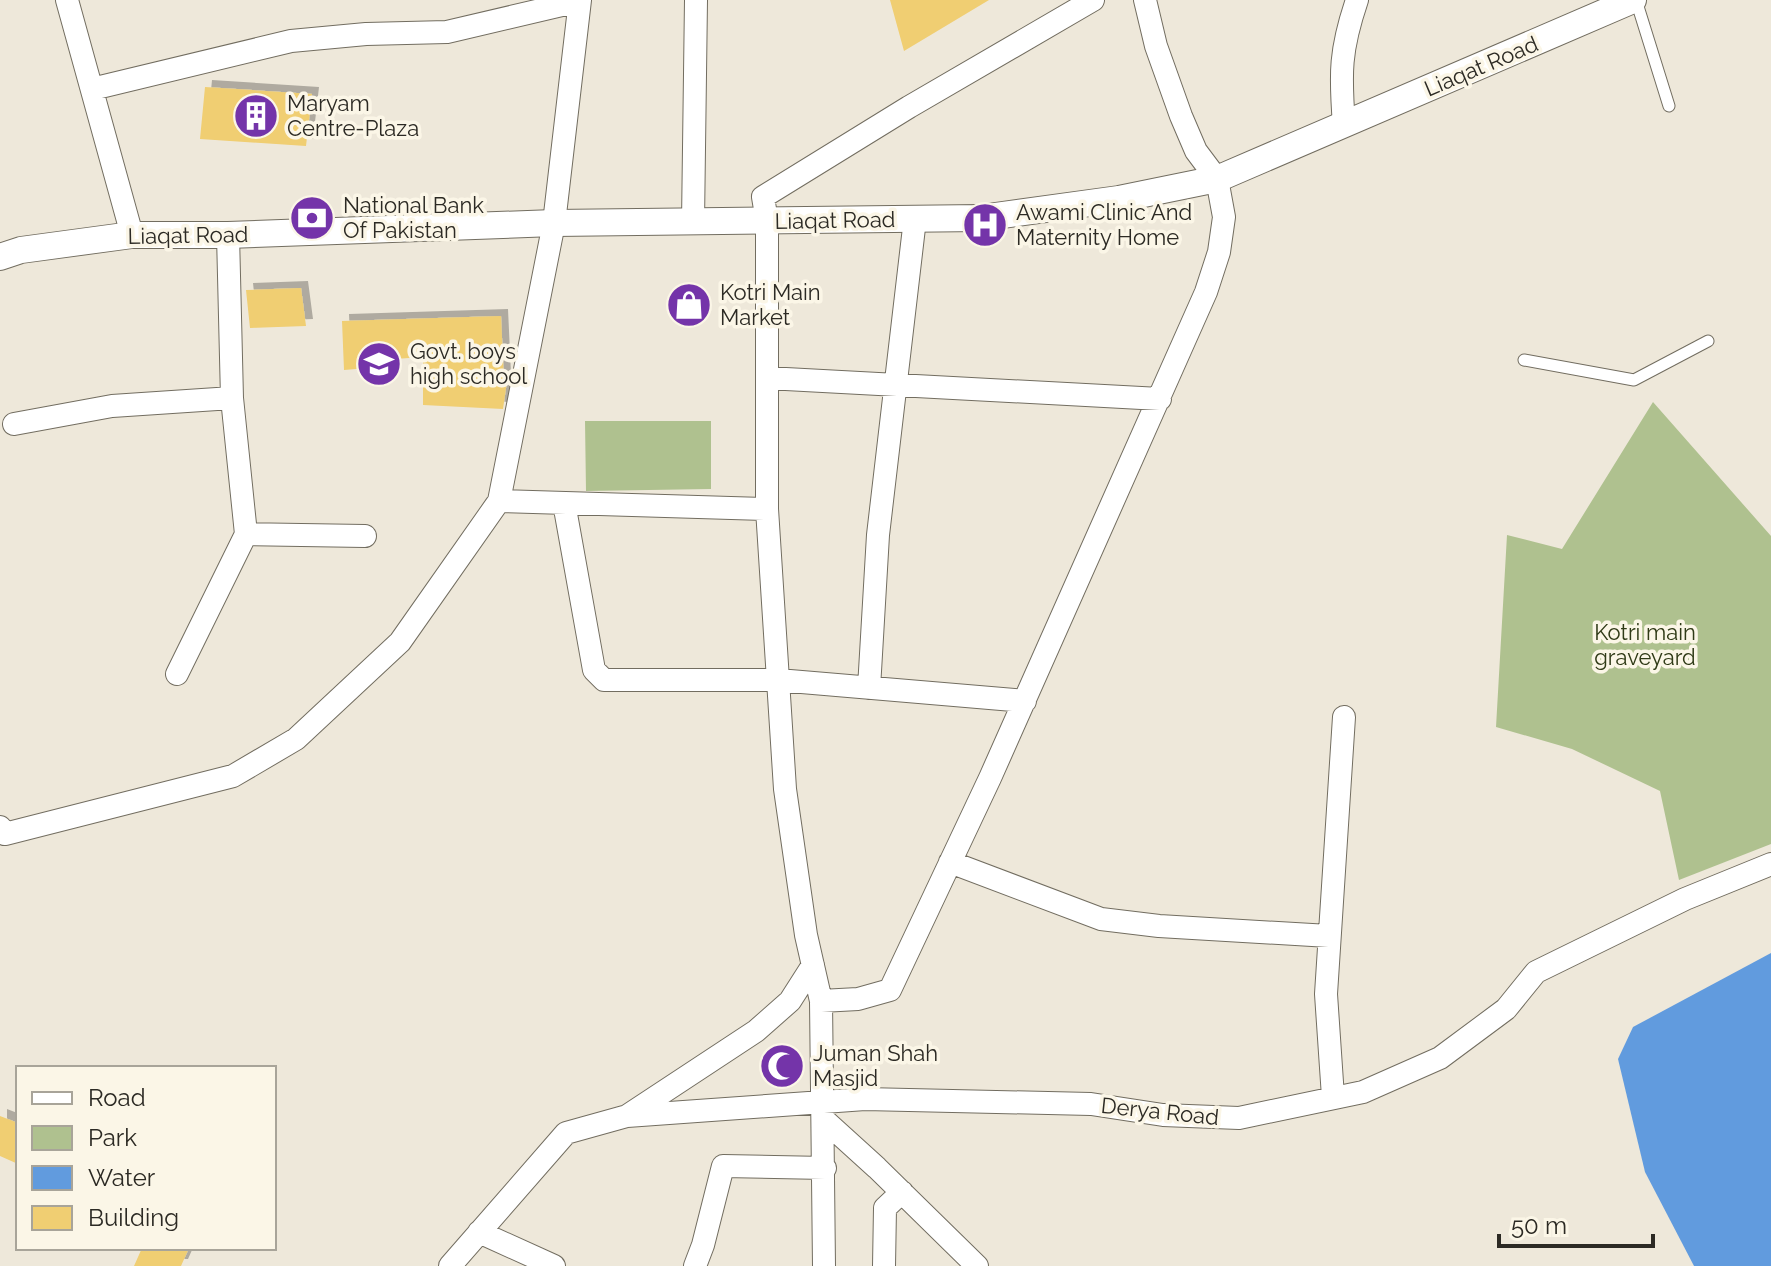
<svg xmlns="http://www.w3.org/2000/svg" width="1771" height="1266" font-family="Raleway,sans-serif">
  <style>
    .green { fill: #afc18f }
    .water { fill: #619bde }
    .building { fill: #f0ce72; filter: url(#shadow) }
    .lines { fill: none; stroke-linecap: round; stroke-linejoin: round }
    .service-casing { stroke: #726d60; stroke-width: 13 }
    .minor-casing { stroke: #726d60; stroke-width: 24 }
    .tertiary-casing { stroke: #726d60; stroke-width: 28 }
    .service { stroke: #fff; stroke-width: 11 }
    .minor { stroke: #fff; stroke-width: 22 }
    .tertiary { stroke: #fff; stroke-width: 26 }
    .labels { text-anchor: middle; stroke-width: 7; stroke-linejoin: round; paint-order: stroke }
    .street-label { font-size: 22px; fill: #2c2a24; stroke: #fbf6e7 }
    .poi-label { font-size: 22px; fill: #2c2a24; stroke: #fbf6e7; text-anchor: start }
    .park-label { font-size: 22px; fill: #2f3a16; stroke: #fbf6e7 }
  </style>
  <defs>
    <filter id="shadow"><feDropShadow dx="7" dy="-7" stdDeviation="0" flood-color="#0004"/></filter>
  </defs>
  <rect width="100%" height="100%" fill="#eee8da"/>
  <path class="green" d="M1653,402l118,134v308l-92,36 -19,-89 -88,-42 -76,-22 11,-192 55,14z
    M585,421h126v68l-125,2z"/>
  <path class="water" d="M1771,953v313h-77l-49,-94 -27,-113 15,-32z"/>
  <path class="building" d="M890,0h99l-85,51z
    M205,87l107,7 -6,52 -106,-7z
    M301,288l5,38 -56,2 -4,-38z
    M501,316l3,65h3l-4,28 -80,-4v-48l-42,3v7l-37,3 -2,-49z
    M0,1116l18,7v41l-18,-8z
    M142,1248h47l-8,18h-47z"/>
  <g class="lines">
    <g class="service-casing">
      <path id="service" d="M1636,0l33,106
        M1524,360l110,20 74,-39"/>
    </g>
    <g class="minor-casing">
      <path id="minor" d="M67,0l65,235
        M92,89l199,-48 75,-7 81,-2 119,-28 3,-4
        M1344,125c-4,-52 -4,-75 13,-125
        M693,222l3,-222
        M767,378l393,21
        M14,424l98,-18 120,-8
        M499,501l268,8
        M564,503l30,167 10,10h174l247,21
        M246,534l119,2
        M177,674l69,-140 -14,-136 -4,-163
        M869,688l9,-153 37,-316
        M0,827l5,7 228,-58 63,-37 104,-97 99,-141 55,-278 26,-223
        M950,862l151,57 58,7 170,10
        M821,1001l37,-2 32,-9 100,-212 216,-486 13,-40 5,-35 -7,-38 -21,-28 -15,-35 -25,-70 -11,-46
        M1333,1097l-7,-103 18,-277
        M627,1116l238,-17 226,5 72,11 76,3 124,-26 77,-34 66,-49 30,-37 149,-73 86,-35
        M823,1119l54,49 100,98
        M479,1232l75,34
        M450,1266l116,-133 61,-17 129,-85 34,-30 23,-36
        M695,1266l8,-21 20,-79 102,2
        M824,1266l-3,-265 -15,-66 -21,-146 -18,-280v-288l-4,-24 146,-90 184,-107
        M884,1266l1,-58 17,-16"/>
    </g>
    <g class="tertiary-casing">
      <path id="tertiary" d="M0,257l21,-7 111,-15h96l326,-12 427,-5 138,-19 98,-20 416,-179"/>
    </g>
    <use href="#service" class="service"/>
    <use href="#minor" class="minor"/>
    <use href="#tertiary" class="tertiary"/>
  </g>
  <defs>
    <g id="building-disc" transform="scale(2.3)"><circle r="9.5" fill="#7434a9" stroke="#fbf6e7"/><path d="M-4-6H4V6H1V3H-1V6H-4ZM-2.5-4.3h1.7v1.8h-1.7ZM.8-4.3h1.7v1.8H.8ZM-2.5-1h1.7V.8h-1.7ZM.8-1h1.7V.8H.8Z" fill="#fff"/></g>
    <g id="bank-disc" transform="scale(2.3)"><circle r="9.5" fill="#7434a9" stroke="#fbf6e7"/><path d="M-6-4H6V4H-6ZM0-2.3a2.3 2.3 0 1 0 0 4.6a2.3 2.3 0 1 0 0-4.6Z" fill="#fff"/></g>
    <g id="hospital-disc" transform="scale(2.3)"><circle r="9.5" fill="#7434a9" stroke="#fbf6e7"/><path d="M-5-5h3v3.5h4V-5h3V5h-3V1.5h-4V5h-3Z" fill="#fff"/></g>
    <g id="shop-disc" transform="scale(2.3)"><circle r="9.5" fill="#7434a9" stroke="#fbf6e7"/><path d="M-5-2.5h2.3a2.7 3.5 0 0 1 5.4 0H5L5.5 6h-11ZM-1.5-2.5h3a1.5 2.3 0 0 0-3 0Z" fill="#fff"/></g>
    <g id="school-disc" transform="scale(2.3)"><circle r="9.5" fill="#7434a9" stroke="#fbf6e7"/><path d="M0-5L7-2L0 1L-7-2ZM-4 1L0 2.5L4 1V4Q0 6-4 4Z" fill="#fff"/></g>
    <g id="mosque-disc" transform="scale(2.3)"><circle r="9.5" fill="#7434a9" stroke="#fbf6e7"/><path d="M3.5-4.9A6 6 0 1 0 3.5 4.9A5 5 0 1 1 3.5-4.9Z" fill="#fff"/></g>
  </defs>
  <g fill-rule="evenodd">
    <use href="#building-disc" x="256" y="116"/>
    <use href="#bank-disc" x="312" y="218"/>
    <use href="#hospital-disc" x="985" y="225"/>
    <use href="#shop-disc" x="689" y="305"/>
    <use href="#school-disc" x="379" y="364"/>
    <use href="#mosque-disc" x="782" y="1066"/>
  </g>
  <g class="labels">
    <g class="street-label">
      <text transform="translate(1481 66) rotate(-23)" y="8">Liaqat Road</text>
      <text transform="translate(835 220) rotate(-1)" y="8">Liaqat Road</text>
      <text transform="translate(188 235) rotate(-1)" y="8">Liaqat Road</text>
      <text transform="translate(1160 1111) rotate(6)" y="8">Derya Road</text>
    </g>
    <g class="poi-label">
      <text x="287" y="111">Maryam<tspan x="287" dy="25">Centre-Plaza</tspan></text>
      <text x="343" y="213">National Bank<tspan x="343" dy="25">Of Pakistan</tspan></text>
      <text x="1016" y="220">Awami Clinic And<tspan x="1016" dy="25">Maternity Home</tspan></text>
      <text x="720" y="300">Kotri Main<tspan x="720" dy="25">Market</tspan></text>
      <text x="410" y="359">Govt. boys<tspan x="410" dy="25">high school</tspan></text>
      <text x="813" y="1061">Juman Shah<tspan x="813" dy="25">Masjid</tspan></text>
    </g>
    <g class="park-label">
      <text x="1645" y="640">Kotri main<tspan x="1645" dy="25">graveyard</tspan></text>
    </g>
  </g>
  <rect x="16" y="1066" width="260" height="184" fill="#fbf6e7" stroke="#a8a499" stroke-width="2"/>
  <rect x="32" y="1092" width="40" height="12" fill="#ffffff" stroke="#a8a499" stroke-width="2"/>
  <text x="88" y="1106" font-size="24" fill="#2c2a24">Road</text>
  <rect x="32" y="1126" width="40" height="24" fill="#afc18f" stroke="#a8a499" stroke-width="2"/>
  <text x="88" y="1146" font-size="24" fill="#2c2a24">Park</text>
  <rect x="32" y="1166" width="40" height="24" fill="#619bde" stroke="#a8a499" stroke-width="2"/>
  <text x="88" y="1186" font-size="24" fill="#2c2a24">Water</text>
  <rect x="32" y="1206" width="40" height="24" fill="#f0ce72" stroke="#a8a499" stroke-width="2"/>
  <text x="88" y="1226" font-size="24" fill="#2c2a24">Building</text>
  <path d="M1499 1234v12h154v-12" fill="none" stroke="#2c2a24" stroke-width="4"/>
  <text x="1511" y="1234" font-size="24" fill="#2c2a24" stroke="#fbf6e7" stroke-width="6" paint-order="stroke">50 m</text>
</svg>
